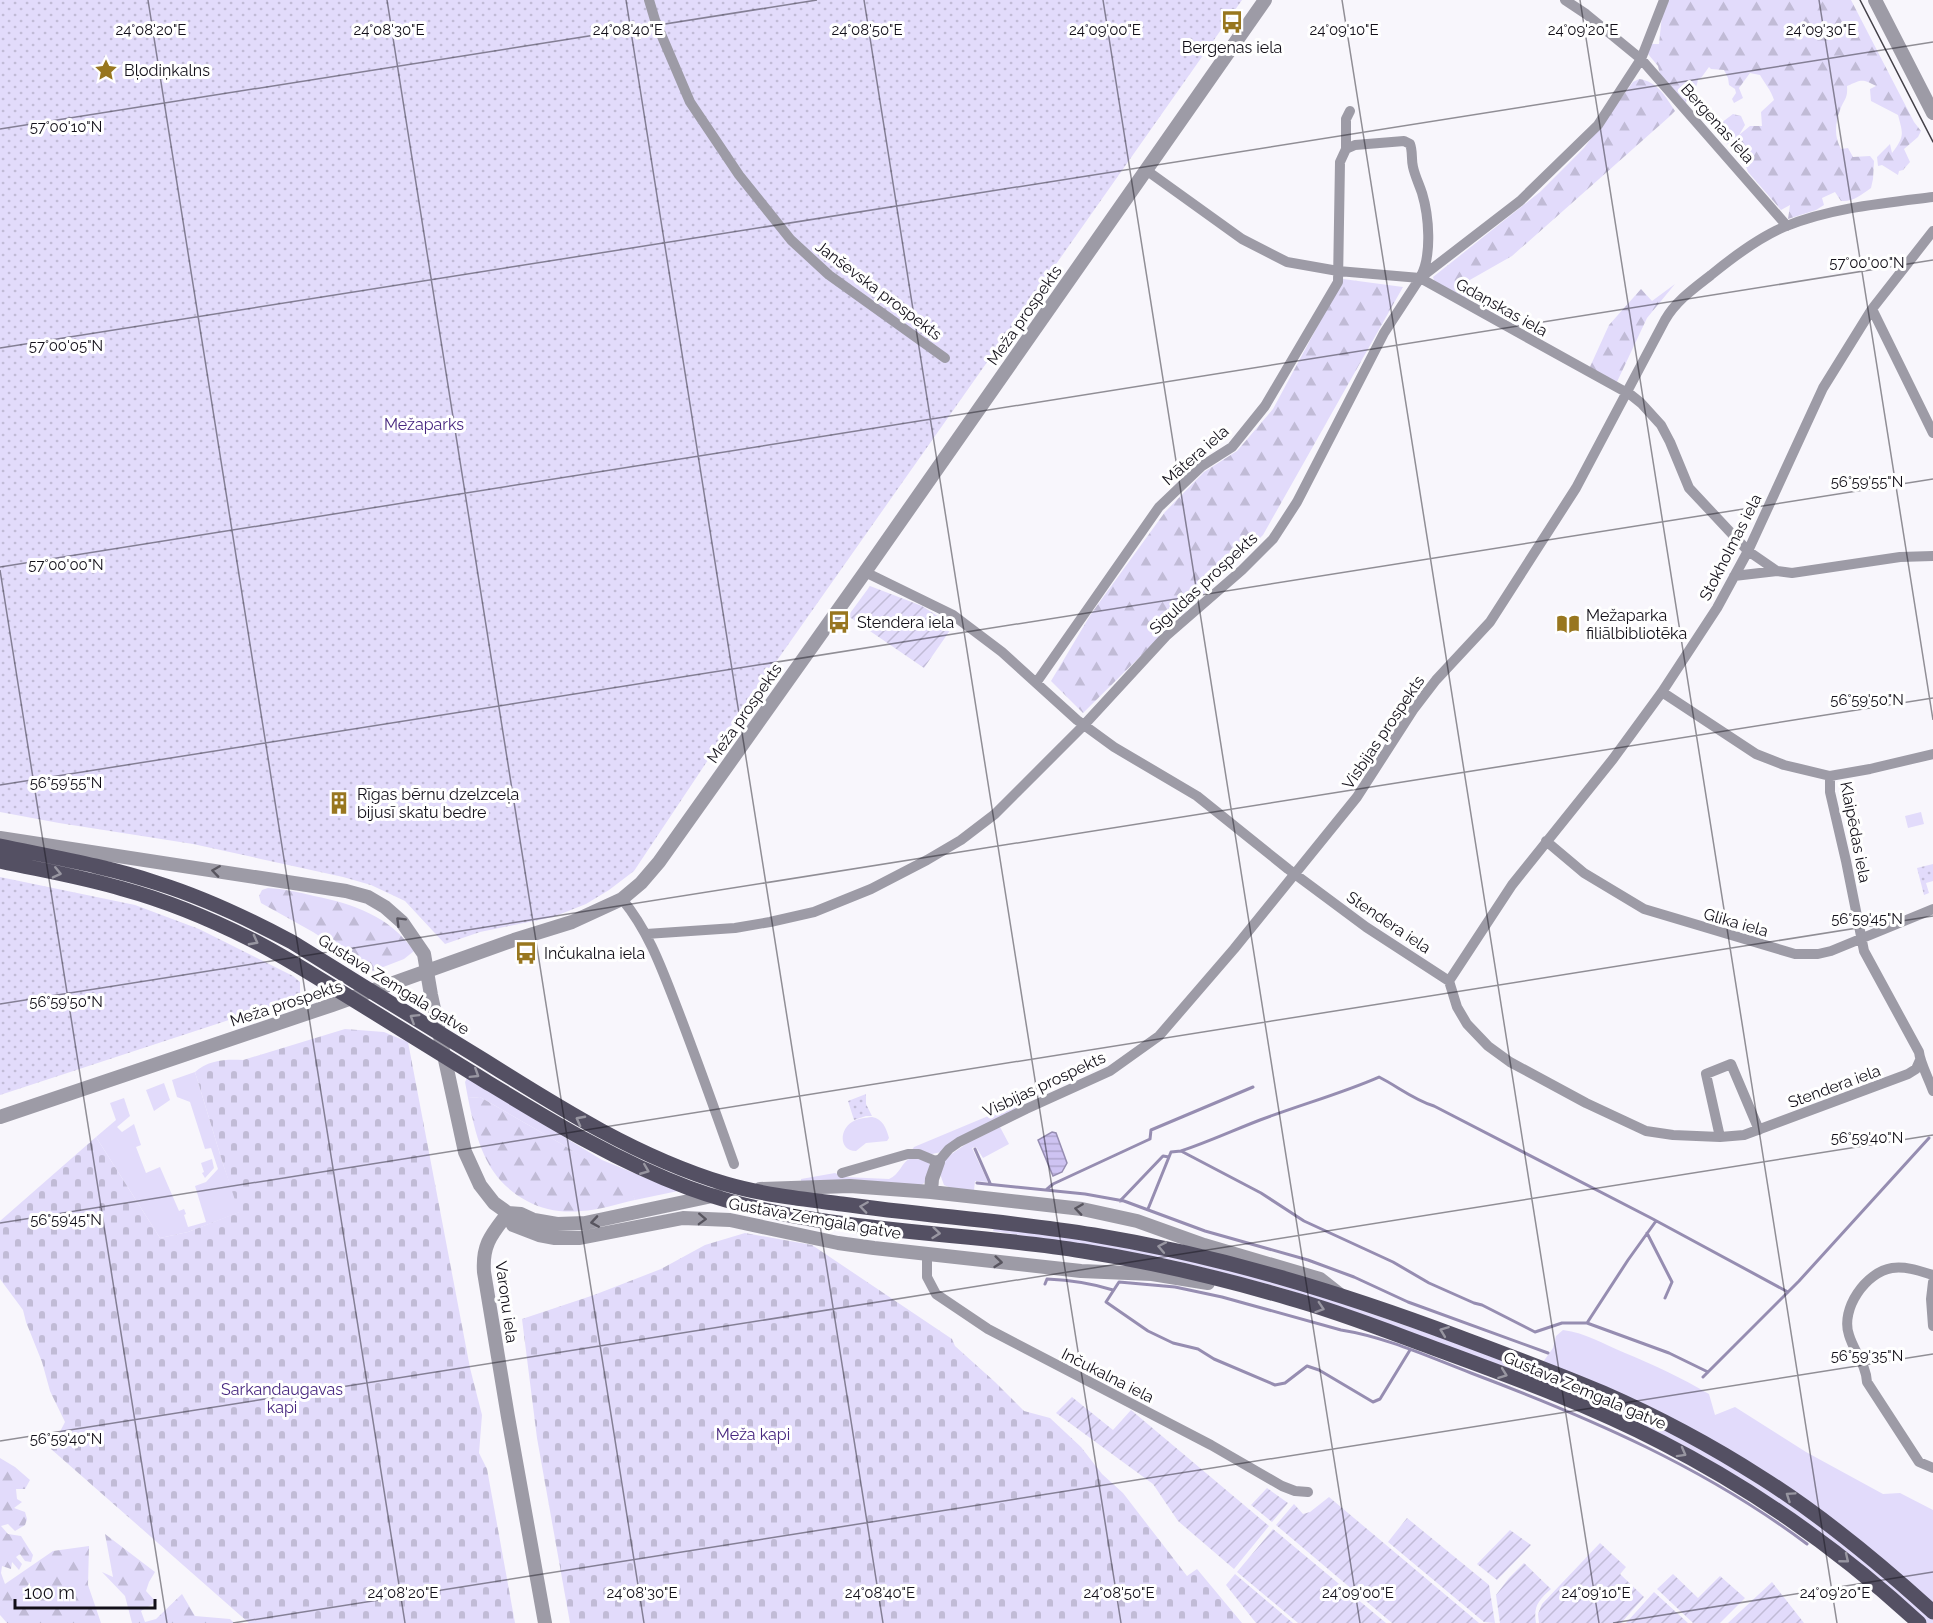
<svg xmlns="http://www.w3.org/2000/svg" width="1933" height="1623" font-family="Raleway,sans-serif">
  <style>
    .grass { fill: #e2dbfb }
    .forest { fill: url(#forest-firs) }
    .cemetery { fill: url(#cemetery-stones) }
    .park { fill: url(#park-dots) }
    .garden { fill: url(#garden-furrows) }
    .water { fill: url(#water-rules); stroke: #968db1; stroke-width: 1.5 }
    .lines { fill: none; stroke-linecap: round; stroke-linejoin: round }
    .stream { stroke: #968db1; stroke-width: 3 }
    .minor { stroke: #9d9ba6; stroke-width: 10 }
    .tertiary { stroke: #9d9ba6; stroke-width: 14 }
    .primary { stroke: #545063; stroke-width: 15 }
    .tram { stroke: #434048; stroke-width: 1.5 }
    .oneway { stroke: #58555f }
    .oneway2 { stroke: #9896a1 }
    .ticks { fill: none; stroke: #120f18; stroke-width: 1.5; stroke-opacity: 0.45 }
    .labels { text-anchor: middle; stroke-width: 6; stroke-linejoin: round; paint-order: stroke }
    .poi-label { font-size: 16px; fill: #120f18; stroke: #fff; text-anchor: start }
    .street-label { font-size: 16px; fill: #120f18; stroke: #fff }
    .park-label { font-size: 16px; fill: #47267f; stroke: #fff }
    .ticks-label { font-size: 15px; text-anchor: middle; fill: #120f18; stroke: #fff; stroke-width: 6; stroke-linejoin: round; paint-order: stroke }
  </style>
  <defs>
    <pattern id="forest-firs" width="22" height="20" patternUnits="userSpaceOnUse" patternTransform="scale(1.5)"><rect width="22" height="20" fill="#e2dbfb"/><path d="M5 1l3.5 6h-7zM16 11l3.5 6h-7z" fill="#c1bbd6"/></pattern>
    <pattern id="cemetery-stones" width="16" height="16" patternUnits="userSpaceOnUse" patternTransform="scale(1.5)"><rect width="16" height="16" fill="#e2dbfb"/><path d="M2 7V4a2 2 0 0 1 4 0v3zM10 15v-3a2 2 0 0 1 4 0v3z" fill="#c1bbd6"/></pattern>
    <pattern id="park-dots" width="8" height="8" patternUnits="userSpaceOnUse" patternTransform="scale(1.5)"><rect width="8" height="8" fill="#e2dbfb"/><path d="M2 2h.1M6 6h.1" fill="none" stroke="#c1bbd6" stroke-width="1.8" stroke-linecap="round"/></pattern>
    <pattern id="garden-furrows" width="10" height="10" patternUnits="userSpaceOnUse" patternTransform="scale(1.5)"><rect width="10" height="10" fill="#e2dbfb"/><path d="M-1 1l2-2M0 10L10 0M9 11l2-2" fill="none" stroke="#c1bbd6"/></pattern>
    <pattern id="water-rules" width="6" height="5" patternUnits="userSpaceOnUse" patternTransform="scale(1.5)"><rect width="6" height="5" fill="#cec3f2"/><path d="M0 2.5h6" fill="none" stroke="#b0a6cf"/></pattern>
  </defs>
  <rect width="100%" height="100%" fill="#f8f6fc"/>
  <path class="grass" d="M1921,812l3,12 -16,4 -3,-12z
    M195,1072l28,92 17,48 -52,20 -28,6 -64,-101 20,-17 -6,-17 14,-5 6,18 -13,11 5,5 12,-8 7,21 -5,2 10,26 14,-6 19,44 5,-2 2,5 -2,1 4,12 18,-5 -11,-36 11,-4 12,-13 -7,-21 -6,1 -15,-47 -13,-5 -5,-17z
    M467,1078l135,82 76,31 -43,9 -5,-11 -65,-43 -85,-49 -12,1 -3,-16z
    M164,1083l6,17 -16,11 -8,-21z
    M1017,1104l-1,5 -75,43 -9,2 -20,-4 2,-3z
    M872,1117c11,2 14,11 17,21l-2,3 -21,2 -10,8c-17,0 -17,-21 -4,-29 6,-4 13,-4 20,-5z
    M1000,1127l9,17 -26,14 -7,-11 -4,1 16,34 -13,-1 -1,9 -23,-2 -7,-3 -4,-11 6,-15 7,-6 13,-9z
    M912,1157l16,5 2,3c-1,9 -1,16 -10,21l-119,-5v-2l34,-6 9,4 45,2c11,-4 12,-17 23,-22z
    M212,1159l2,9 -9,10 -3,-5 2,-1 -3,-9z
    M994,1228l105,13 169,37 220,76 145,59 75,39 95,60 108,87 22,21v3h-6l-20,-19 -202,-147 -74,-38 -281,-109 -71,-23 -102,-26 -106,-18 -78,-12z
    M1563,1330c23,3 40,14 62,23 29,12 57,25 84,41l6,21 20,-8 71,45 77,42 17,-1 33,17v94l-91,-78 -299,-164 10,-14 3,-12z"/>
  <path class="forest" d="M1669,0h182l63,122 7,9 -3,6 -14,12 6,13 -7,8 -4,1 -1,4 -16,-10 -4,1 -1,-9 13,-13 2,9c13,-17 11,-19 6,-38l-27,-14 -1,-12 6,-3c-14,-8 -15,-6 -29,0 1,13 -3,13 -7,24 -5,14 -6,26 1,39l7,-1 5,9 17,-1 4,5 -1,18 -2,9c-10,7 -18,14 -30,13l-6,-9 -13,6 2,7 -8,5 -28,9 2,-14 -9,5 -33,-38 -4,-11 -35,-36 6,-4 6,2 12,-9 8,2 4,9 -6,10 11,-9h12l-1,-14 13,-12c-3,-10 -9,-16 -14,-25l-10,-2 -11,15 4,10 -9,5 -2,-4 4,-6 -1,-4 -6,-4 -1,-7 -4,-8 -13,-1 -2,-2 -8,11 -3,1c-1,11 -8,16 -13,25l-25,-29 -2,-9 -10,-12 3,-10h8l3,-29z
    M1639,79c18,2 27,18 36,32l-6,6 -157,139 -44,25 3,15 -5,5 -31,-18 -2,-6 107,-85 44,-44 49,-66z
    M1343,279l60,8 -140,248 -180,178 -32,-32 40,-67 74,-102 39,-40 33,-21 36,-42z
    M1675,284l-28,34 -31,66 -27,-15 20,-44 32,-36 11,12z
    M268,888c16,1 31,4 46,8 40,8 75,20 100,55l-10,8 -31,12 -60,-39 -52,-29 -2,-7 3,-6z
    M480,1097l85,49 48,30 18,13 4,11c-18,4 -36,10 -54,11 -18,2 -38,-1 -54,-10 -41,-22 -50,-59 -59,-103z
    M0,1458l15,9 15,13 -5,9h-9l1,10 5,3 -8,6 11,4 2,7 -2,6 -10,6 -7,-7 -7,2 7,8 13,2 12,19 -2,7 -6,-1 -5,-7 -4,3 6,7 -3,6 -7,-8 -1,7 -9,-3 -1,7 4,11 48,-33 36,-5 -1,39 13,38h-94l-7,-8z
    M105,1534l50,38 -6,10 -3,9 10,11 -15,9 4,11 11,-3 26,-25 13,22 35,3 4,4h-102l-7,-27 -23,-24 11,5z"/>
  <path class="cemetery" d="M345,1029l39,3 24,10 62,326 12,47 -3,38 8,16 28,154h-266l-198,-174 14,-27 -15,-31 -8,-29 -16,-40 -3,-12 -23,-31v-58l96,-84 64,101 28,-6 51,-20 -16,-48 -28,-92c13,-12 31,-13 48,-12z
    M745,1233l67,12 140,94 3,7 40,36 29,29 26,7 31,29 21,27 21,19 64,83 10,-7 45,54h-672l-33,-185 -15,-119 72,-24 67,-26 44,-24z"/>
  <path class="park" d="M0,0h1242l-514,730 -94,141 -25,19 -23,14 -33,13 -73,15 -35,12 -40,-43 -34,-16 -28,-8 -150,-33 -134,-21 -59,-11z
    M1933,864v17l-7,2 3,10 -5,2 -7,-27z
    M0,877l135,28 64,24 94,47 7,6v12l-7,5 -293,96z
    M866,1094v10l6,12h-6l-12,4 -6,-19z"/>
  <path class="garden" d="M870,586l52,20 31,20 -29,42 -76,-52z
    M1072,1397l41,33 18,-20 138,116 -35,43 -56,-48 -25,-37 -97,-71z
    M1267,1488l21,15 -16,19 -21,-17z
    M1329,1497l150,126h-87l-116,-98 18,-21 9,10 7,-2z
    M1407,1518l82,67 6,38 -11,-1 -96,-80z
    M1273,1529l113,94h-88l-61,-51z
    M1510,1530l21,15 -34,35 -20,-16z
    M1600,1543l26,24 -6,7 24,23 -23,26h-82l-1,-9 4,-10z
    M1524,1563l27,26c-12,11 -18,17 -15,34h-36l-4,-28 13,-17z
    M1235,1574l58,49h-37l-30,-38z
    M1673,1574l25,24 22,-22 25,22 -25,25h-27l-36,-34z
    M1772,1582l32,41h-76z
    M1654,1592l34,31h-62z"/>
  <path class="water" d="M1052,1132l4,1 11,30 -5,9 -9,4 -15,-36z"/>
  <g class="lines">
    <path class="stream" d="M975,1149l15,34
      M1181,1151c27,-9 53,-21 79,-31 39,-15 80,-26 119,-43 18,9 35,23 55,29l217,112 137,74
      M977,1183l108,11 39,7 81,30 103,29 46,17 54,25 140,51
      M1046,1190l7,-6 97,-45 1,-9 102,-43
      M1120,1201l43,-45 6,1
      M1148,1209l23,-57 10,-1 80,42 43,28 89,41 36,21 45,20 8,2 53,27 27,-9h25l82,30 39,19
      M1647,1233l25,49 -7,16
      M1045,1284l2,-5c23,1 44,4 66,11
      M1587,1323l41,-63 28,-39
      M1410,1350l-30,49 -7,3 -54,-32 -12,-4 -22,17 -10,2 -61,-26 -16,-10 -25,-6 -25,-12 -42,-29 13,-20 56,5 47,10 119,33c45,7 88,27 130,43 119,45 233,94 336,171
      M1703,1377l96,-96 130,-143"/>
    <path class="minor" d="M649,0l6,20 35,82 49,73 52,65 38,35 116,83
      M1565,0l21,14 55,45 146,167
      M1346,149v-30l4,-8
      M1146,170l96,69 45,23 51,9 82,7 211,117 10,8 20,22 9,17 19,46 59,63 29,20 15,2 108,-16 33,-1
      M1872,309l61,124
      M865,572l88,43 49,37 75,68 37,27 83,49 91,73 78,58 83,54 8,26 10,17 21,22 22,16 76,41 60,28 27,4 47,2 24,-2 164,-61 8,-5 4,-9
      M1734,576l43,-5
      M1036,683l123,-176 43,-41 30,-19 33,-41 73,-124 2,-120 6,-13 9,-4 49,-4 6,3c3,8 1,15 3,23 2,9 6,17 9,26 7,23 10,62 -1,83
      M1662,692l94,62 28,11 46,11 40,-7 63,-15
      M1830,776v16l16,69 18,90 55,101c1,11 10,27 14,39
      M1546,841l38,32 60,36 151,45h23l13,-3 102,-42
      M622,899c28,34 41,73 57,114 19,50 37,100 55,151
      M646,934l89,-6 35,-6 44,-10 57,-23 56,-29 34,-20 34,-26 89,-89 82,-89 76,-66 31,-31 24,-37 87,-169 36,-55 100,-77 78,-76 43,-66 23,-59
      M1449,981l63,-96 101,-126 49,-67 55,-84 31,-57 75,-163 49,-79 61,-78
      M1720,1137l-14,-63 25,-10 28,66
      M842,1173l66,-19h11l19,8 11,-13 10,-7 67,-33 84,-38 49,-35 75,-87 123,-152 56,-87 23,-30 54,-58 86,-134 89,-168c11,-19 28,-31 46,-45 22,-18 47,-37 73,-48 46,-19 100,-24 149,-30
      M927,1255v22l9,17 52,35 223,116 71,41 13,5 13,1
      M1933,1275c-13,-4 -27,-9 -41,-7 -26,4 -52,41 -43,67 5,17 17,29 18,47l52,80 14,6
      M1933,1282l-2,17 2,27"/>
    <path class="tertiary" d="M1875,0l58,113
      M0,838l346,53 22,6 17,10 17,15 22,32 7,41 34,157 15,33 14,18 14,10 5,12 26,10 16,3h25l103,-20 47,2 108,23 36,5 207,23 71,3 56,9
      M0,1117l332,-112 182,-65 58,-18 50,-23 19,-16 18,-21 206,-290 400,-572
      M760,1189l90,-3 81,6 151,17 55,12 67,24 116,34 19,15
      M931,1192l1,-13 6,-17
      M508,1213l13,1 13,6 23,4 28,-1 132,-28
      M508,1213c-16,21 -26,31 -24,59l24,145 37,206"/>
    <path class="primary" d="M0,846c52,11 106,20 157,37 48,15 92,36 135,59 64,40 129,80 193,119 76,48 154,97 241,123 38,11 77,15 116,20 84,12 168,17 252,31 127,21 245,57 365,102 48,18 97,36 144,56 55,24 109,53 159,85 62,39 117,85 171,134
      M0,861c41,9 83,16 123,28 44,12 87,30 127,50 32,16 61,35 91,53 48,30 96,59 144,89 66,40 131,80 204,107 125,46 265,42 394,63 70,11 138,27 206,47 47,13 93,31 139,48 79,29 158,57 233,96 94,48 181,110 258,181"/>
    <path class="tram" d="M1860,0l73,142"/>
  </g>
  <defs><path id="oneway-chevron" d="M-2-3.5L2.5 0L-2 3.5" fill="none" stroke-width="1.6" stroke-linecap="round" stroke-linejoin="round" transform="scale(1.5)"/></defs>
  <g class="oneway">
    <use href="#oneway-chevron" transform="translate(216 871) rotate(-172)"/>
    <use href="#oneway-chevron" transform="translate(400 921) rotate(-135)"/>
    <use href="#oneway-chevron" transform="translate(1079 1209) rotate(-172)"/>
    <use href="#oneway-chevron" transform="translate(702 1219) rotate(2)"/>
    <use href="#oneway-chevron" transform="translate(595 1222) rotate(171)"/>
    <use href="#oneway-chevron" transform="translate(998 1262) rotate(6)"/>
  </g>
  <g class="oneway2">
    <use href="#oneway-chevron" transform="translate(57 873) rotate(13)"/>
    <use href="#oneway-chevron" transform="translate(254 941) rotate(28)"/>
    <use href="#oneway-chevron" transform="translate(414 1018) rotate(-148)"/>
    <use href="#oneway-chevron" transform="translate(475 1074) rotate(32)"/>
    <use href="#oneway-chevron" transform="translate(580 1120) rotate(-152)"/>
    <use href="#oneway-chevron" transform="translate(645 1170) rotate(22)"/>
    <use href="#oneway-chevron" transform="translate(864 1207) rotate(-172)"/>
    <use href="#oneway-chevron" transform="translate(936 1233) rotate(6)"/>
    <use href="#oneway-chevron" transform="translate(1162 1247) rotate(-169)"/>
    <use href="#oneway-chevron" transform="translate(1320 1308) rotate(18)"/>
    <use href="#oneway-chevron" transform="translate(1444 1331) rotate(-159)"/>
    <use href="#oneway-chevron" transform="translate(1503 1374) rotate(20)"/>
    <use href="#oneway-chevron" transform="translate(1682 1453) rotate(29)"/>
    <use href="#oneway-chevron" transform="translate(1790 1496) rotate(-146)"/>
    <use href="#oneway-chevron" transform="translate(1845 1559) rotate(39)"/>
  </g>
  <path class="ticks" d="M148,0l257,1623M387,0l257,1623M626,0l257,1623M864,0l257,1623M1103,0l257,1623M1342,0l257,1623M1580,0l257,1623M1819,0l114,720M0,129l817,-129M0,348l1933,-306M0,567l1933,-307M0,570l167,1053M0,785l1933,-306M0,1004l1933,-306M0,1223l1933,-307M0,1441l1933,-306M233,1623l1700,-269M1613,1623l320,-51"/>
  <defs>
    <g id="bus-bare" transform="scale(1.8)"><path d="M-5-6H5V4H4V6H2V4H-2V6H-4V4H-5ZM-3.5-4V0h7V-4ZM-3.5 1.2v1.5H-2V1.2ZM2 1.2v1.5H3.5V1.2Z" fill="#98761f" stroke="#fff" stroke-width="2.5" paint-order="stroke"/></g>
    <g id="sight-bare" transform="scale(1.8)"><path d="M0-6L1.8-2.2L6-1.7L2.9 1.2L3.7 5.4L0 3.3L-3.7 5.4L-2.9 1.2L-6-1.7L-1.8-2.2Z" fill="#98761f" stroke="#fff" stroke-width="2.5" paint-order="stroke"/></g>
    <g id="library-bare" transform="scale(1.8)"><path d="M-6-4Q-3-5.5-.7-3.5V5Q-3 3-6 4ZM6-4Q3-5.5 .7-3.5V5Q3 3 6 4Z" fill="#98761f" stroke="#fff" stroke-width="2.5" paint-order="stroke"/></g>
    <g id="building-bare" transform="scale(1.8)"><path d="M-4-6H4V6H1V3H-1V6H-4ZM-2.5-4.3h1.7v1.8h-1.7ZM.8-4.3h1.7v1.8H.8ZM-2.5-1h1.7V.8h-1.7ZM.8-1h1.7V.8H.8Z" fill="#98761f" stroke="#fff" stroke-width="2.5" paint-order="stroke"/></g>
  </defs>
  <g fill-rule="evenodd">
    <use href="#bus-bare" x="1232" y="22"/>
    <use href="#sight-bare" x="106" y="70"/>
    <use href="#bus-bare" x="839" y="622"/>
    <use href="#library-bare" x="1568" y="624"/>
    <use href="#building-bare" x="339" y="803"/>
    <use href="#bus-bare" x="526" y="953"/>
  </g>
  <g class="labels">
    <g class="poi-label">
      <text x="1232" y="53" text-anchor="middle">Bergenas iela</text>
      <text x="124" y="76">Bļodiņkalns</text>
      <text x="1586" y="621">Mežaparka<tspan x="1586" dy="18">filiālbibliotēka</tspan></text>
      <text x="857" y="628">Stendera iela</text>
      <text x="357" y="800">Rīgas bērnu dzelzceļa<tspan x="357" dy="18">bijusī skatu bedre</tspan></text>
      <text x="544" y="959">Inčukalna iela</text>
    </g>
    <g class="street-label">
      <text transform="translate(1718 123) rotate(48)" y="6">Bergenas iela</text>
      <text transform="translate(879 290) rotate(37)" y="6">Janševska prospekts</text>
      <text transform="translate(1502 307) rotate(29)" y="6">Gdaņskas iela</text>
      <text transform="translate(1024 315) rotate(-55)" y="6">Meža prospekts</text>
      <text transform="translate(1195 455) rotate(-41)" y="6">Mātera iela</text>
      <text transform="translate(1730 547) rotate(-63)" y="6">Stokholmas iela</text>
      <text transform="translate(1203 583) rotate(-43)" y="6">Siguldas prospekts</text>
      <text transform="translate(744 713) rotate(-55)" y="6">Meža prospekts</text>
      <text transform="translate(1383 732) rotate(-56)" y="6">Visbijas prospekts</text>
      <text transform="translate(1856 832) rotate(79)" y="6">Klaipēdas iela</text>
      <text transform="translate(1389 922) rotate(34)" y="6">Stendera iela</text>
      <text transform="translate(1736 922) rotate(16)" y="6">Glika iela</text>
      <text transform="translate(394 984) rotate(32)" y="6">Gustava Zemgala gatve</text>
      <text transform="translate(286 1003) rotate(-18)" y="6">Meža prospekts</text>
      <text transform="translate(1044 1084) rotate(-25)" y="6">Visbijas prospekts</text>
      <text transform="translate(1834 1086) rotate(-20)" y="6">Stendera iela</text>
      <text transform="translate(815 1218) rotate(10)" y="6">Gustava Zemgala gatve</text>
      <text transform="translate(507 1302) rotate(82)" y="6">Varoņu iela</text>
      <text transform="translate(1108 1375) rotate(27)" y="6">Inčukalna iela</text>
      <text transform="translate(1585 1390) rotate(23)" y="6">Gustava Zemgala gatve</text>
    </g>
    <g class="park-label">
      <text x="424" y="430">Mežaparks</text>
      <text x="282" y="1395">Sarkandaugavas<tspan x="282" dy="18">kapi</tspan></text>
      <text x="753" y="1440">Meža kapi</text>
    </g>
  </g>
  <g class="ticks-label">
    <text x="151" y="35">24°08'20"E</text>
    <text x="389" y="35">24°08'30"E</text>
    <text x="628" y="35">24°08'40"E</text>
    <text x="867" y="35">24°08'50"E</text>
    <text x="1105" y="35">24°09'00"E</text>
    <text x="1344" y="35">24°09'10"E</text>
    <text x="1583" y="35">24°09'20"E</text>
    <text x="1821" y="35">24°09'30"E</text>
    <text x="66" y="132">57°00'10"N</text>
    <text x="1867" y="268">57°00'00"N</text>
    <text x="66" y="351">57°00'05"N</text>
    <text x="1867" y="487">56°59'55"N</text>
    <text x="66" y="570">57°00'00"N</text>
    <text x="1867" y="705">56°59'50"N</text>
    <text x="66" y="788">56°59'55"N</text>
    <text x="1867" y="924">56°59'45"N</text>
    <text x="66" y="1007">56°59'50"N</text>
    <text x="1867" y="1143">56°59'40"N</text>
    <text x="66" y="1225">56°59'45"N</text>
    <text x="1867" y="1361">56°59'35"N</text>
    <text x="66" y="1444">56°59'40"N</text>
    <text x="403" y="1598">24°08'20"E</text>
    <text x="642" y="1598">24°08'30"E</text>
    <text x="880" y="1598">24°08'40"E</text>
    <text x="1119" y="1598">24°08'50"E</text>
    <text x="1358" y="1598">24°09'00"E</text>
    <text x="1596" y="1598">24°09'10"E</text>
    <text x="1835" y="1598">24°09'20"E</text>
  </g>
  <path d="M15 1599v9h140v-9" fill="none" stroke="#120f18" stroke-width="3"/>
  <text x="24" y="1599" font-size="18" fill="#120f18" stroke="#ffffff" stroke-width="4.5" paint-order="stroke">100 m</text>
</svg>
